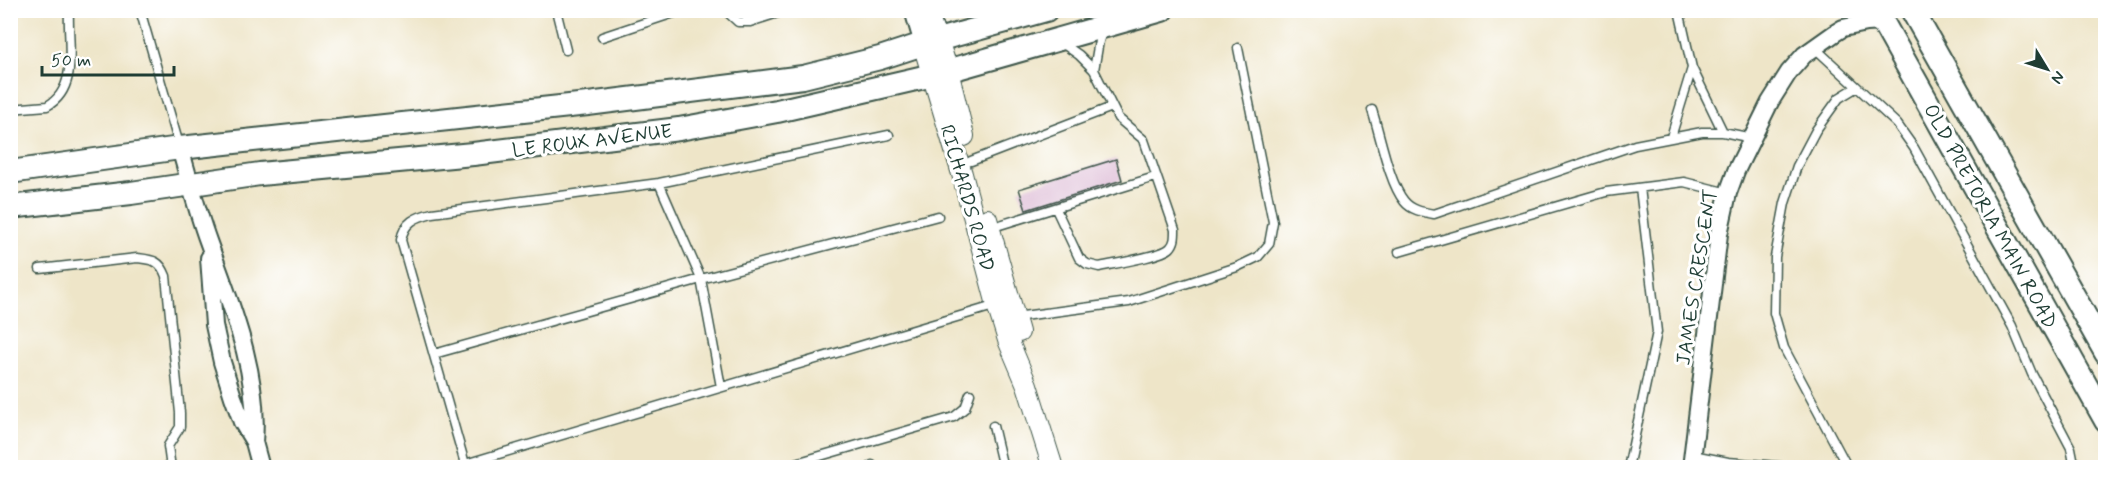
<svg xmlns="http://www.w3.org/2000/svg" width="2116" height="478" font-family="Mynerve,sans-serif">
  <style>
    .building { fill: #d7afce }
    .lines { fill: none; stroke-linecap: round; stroke-linejoin: round }
    .service-casing { stroke: #3e564a; stroke-width: 11 }
    .minor-casing { stroke: #3e564a; stroke-width: 20 }
    .tertiary-casing { stroke: #3e564a; stroke-width: 22 }
    .secondary-casing { stroke: #3e564a; stroke-width: 26 }
    .service { stroke: #fff; stroke-width: 8 }
    .minor { stroke: #fff; stroke-width: 16 }
    .tertiary { stroke: #fff; stroke-width: 20 }
    .secondary { stroke: #fff; stroke-width: 22 }
    .labels { text-anchor: middle; stroke-width: 6; stroke-linejoin: round; paint-order: stroke }
    .street-label { font-size: 20px; fill: #1f3d34; stroke: #fff }
  </style>
  <rect width="100%" height="100%" fill="#fff"/>
  <filter id="ink" filterUnits="userSpaceOnUse"><feTurbulence type="fractalNoise" baseFrequency=".0167" numOctaves="2"/><feDisplacementMap in="SourceGraphic" scale="12" xChannelSelector="R" yChannelSelector="G"/><feConvolveMatrix kernelMatrix="1 2 1 2 8 2 1 2 1" color-interpolation-filters="sRGB"/></filter>
  <filter id="wash" filterUnits="userSpaceOnUse"><feTurbulence type="fractalNoise" baseFrequency=".008" numOctaves="4" result="noise"/><feDisplacementMap in="SourceGraphic" scale="24" xChannelSelector="R" yChannelSelector="G"/><feGaussianBlur stdDeviation="1.35" result="paint"/><feColorMatrix in="noise" values="0 0 0 0 0 0 0 0 0 0 0 0 0 0 0 0 0 1.4 0 .05"/><feComposite in="paint" operator="in"/></filter>
  <g filter="url(#wash)">
    <rect width="100%" height="100%" fill="#eee5c8"/>
    <g id="blocks">
      <path class="building" d="M1116,159l6,21 -96,30 -7,-21z"/>
    </g>
  </g>
  <g filter="url(#ink)">
    <use href="#blocks" fill-opacity="0" stroke="#3e564a" stroke-width="1.5"/>
    <g class="lines">
      <g class="service-casing">
        <path id="service" d="M140,10l40,138
          M556,10l10,40
          M725,10l13,12h12l37,-12
          M1679,10l13,58 31,64
          M602,37l81,-27
          M1815,48l82,76 17,24 98,178 20,48 39,74 4,20
          M1094,70l5,-29 4,-11
          M10,109l37,-3c33,-18 20,-64 22,-96
          M1372,110c8,24 17,73 32,91 7,9 18,11 30,13l201,-69 67,-13h21l29,6
          M889,135l-230,48 -227,30c-16,4 -28,9 -31,27l64,224 532,-159
          M1671,137l21,-69
          M971,161l141,-54
          M659,183l42,96 20,108
          M1056,209l23,49 8,6 12,3c14,-3 63,-11 71,-19 5,-5 5,-11 5,-18l-31,-90 -26,-22 -24,-48 -15,-15 -17,-12
          M990,228l165,-51
          M1399,252l207,-60 78,-10 44,11
          M40,269l97,-11c16,2 23,2 29,18l14,137v14l-12,19 3,22
          M1015,317l114,-15 108,-35 21,-10 11,-13 4,-22 -35,-174
          M434,354l267,-75 237,-63
          M993,426l10,42
          M1693,455l35,7 74,6
          M872,465v3
          M779,468l175,-51 11,-9 5,-14
          M1628,468l29,-136 -17,-144
          M1848,468l-64,-120 -10,-35 1,-56 10,-54 12,-37 19,-36 23,-32 18,-11"/>
      </g>
      <g class="minor-casing">
        <path id="minor" d="M913,10l10,34
          M929,10l9,30
          M180,148c9,31 17,63 28,93 23,64 52,132 46,201
          M209,258l5,67 8,37 11,35 9,25 12,20 7,26
          M1691,468l28,-234 9,-41 8,-22 34,-69 19,-30 15,-17 31,-22 8,-5 24,-5 15,-1"/>
      </g>
      <g class="tertiary-casing">
        <path id="tertiary" d="M938,40l10,31 16,65
          M923,44l39,130 35,131 11,35 19,45 26,83
          M987,219l32,113"/>
      </g>
      <g class="secondary-casing">
        <path id="secondary" d="M1876,10l230,411
          M1912,10l194,343
          M10,172l170,-24 408,-44 215,-27 77,-19 43,-14 123,-34
          M10,207l121,-14 129,-19 213,-20 206,-25 98,-18 156,-36 229,-65"/>
      </g>
      <use href="#service" class="service"/>
      <use href="#minor" class="minor"/>
      <use href="#tertiary" class="tertiary"/>
      <use href="#secondary" class="secondary"/>
    </g>
  </g>
  <g class="labels">
    <g class="street-label">
      <text transform="translate(592 140) rotate(-7)" y="7">LE ROUX AVENUE</text>
      <text transform="translate(968 198) rotate(74)" y="7">RICHARDS ROAD</text>
      <text transform="translate(1991 216) rotate(61)" y="7">OLD PRETORIA MAIN ROAD</text>
      <text transform="translate(1696 277) rotate(-81)" y="7">JAMES CRESCENT</text>
    </g>
  </g>
  <rect width="2116" height="478" fill="none" stroke="#fff" stroke-width="36"/>
  <g transform="translate(2047 69) rotate(128)" stroke="#ffffff" stroke-width="4.5" paint-order="stroke">
  <path d="M0-4.5L10 22L0 15L-10 22Z" fill="#1f3d34"/>
  <text y="-9" font-size="16" font-weight="bold" text-anchor="middle" fill="#1f3d34">N</text>
  </g>
  <path d="M42 66v9h132v-9" fill="none" stroke="#1f3d34" stroke-width="3"/>
  <text x="51" y="66" font-size="18" fill="#1f3d34" stroke="#ffffff" stroke-width="4.5" paint-order="stroke">50 m</text>
</svg>
